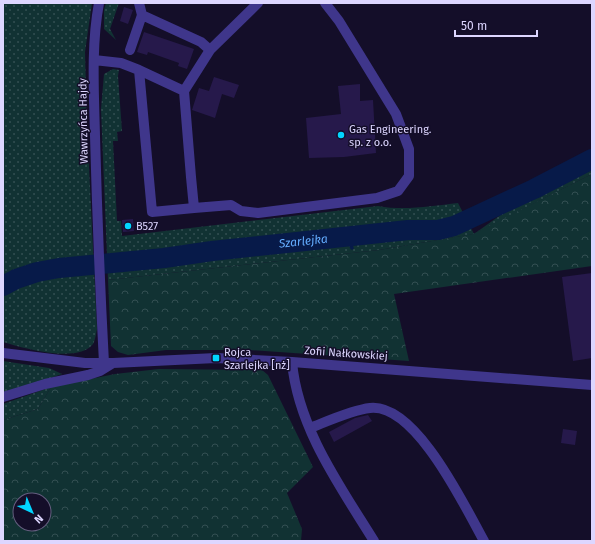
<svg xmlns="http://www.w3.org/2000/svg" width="595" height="544" font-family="'Fira Sans',sans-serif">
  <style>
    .grass { fill: url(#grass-dots) }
    .forest { fill: url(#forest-crowns); fill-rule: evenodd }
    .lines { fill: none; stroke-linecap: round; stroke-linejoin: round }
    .stream { stroke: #071a49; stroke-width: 3.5 }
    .river { stroke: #071a49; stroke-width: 20 }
    .building { fill: #26194b }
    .minor { stroke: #3f368b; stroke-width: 10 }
    .poi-dot { fill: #02d5ff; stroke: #140e29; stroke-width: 1.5 }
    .labels { text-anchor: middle; stroke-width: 3; stroke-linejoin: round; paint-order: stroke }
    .street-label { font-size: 11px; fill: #ddd6ff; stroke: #140e29 }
    .poi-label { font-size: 11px; fill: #ddd6ff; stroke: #140e29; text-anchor: start }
    .water-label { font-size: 12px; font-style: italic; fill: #64adff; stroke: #140e29 }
  </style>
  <defs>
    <pattern id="grass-dots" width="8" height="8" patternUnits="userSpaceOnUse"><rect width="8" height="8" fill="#113233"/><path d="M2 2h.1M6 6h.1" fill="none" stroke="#334f52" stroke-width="1.8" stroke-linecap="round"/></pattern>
    <pattern id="forest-crowns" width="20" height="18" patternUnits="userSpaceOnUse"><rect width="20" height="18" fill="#113233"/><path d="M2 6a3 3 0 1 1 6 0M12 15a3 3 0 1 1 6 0" fill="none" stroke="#334f52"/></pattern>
  </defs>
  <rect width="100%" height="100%" fill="#140e29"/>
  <path class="grass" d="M3,3h89l-7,49 2,74 10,203c-1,5 -2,12 -4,15 -15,20 -70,4 -90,-2z
    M106,3h13l-9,26 6,11 -12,-11v-19z
    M113,69l6,1 -1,6 4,55 -5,1 1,9h-5l4,80h4l1,15 256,-30c26,5 54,0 80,-3l16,31 118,-84v24l-118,60 -95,16 -271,30 -7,-171 3,-35z
    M3,361l46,7 13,6 -59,21z
    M51,387l-13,22 -35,11v-16z"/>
  <path class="forest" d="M592,174v92l-198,28 15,67 -160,-11h-83l-38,5 -10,-3 -7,-6 -3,-66 271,-30 94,-16z
    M159,369l103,1 6,5 45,92 -26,26 15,36 -1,12h-298v-121l35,-11 13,-22 64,-13zM20,500h24v24h-24z"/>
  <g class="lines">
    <path class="stream" d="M347,237l5,11"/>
    <path class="river" id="s1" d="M3,286l13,-7 21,-7 22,-4 105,-10 48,-7 196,-21h30l16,-4 80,-37 58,-30"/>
  </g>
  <path class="building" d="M124,7l9,3 -5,14 -8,-3z
    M144,32l50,17 -7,20 -9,-3 1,-3 -31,-11 -1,3 -10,-3z
    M214,77l25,8 -5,13 -12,-4 -7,24 -23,-8 7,-22 10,3z
    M360,84v17l13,-1 3,53 -32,4 -35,1 -3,-40 35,-4 -3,-28z
    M133,219l1,12 -11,1 -1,-12z
    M592,273v85l-19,3 -11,-84z
    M368,415l4,6 -38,21 -5,-10 26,-14z
    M563,429l14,2 -2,14 -14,-2z"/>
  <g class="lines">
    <path class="minor" d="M99,3c-8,43 -5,89 -4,133 2,76 5,152 9,227
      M139,3l3,12
      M130,50l12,-35 59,27 9,8 -26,41
      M210,50l48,-47
      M94,60l27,3 18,7 45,21 7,86 3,31 37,-3 10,6 17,2 119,-15 21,-7 11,-15v-27l-13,-35 -57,-93 -14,-18
      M139,70l13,142 42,-4
      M3,353l82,10h28l103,-5 76,4 300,23
      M292,362c6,66 48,124 82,179
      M3,397l42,-13 43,-9 12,-4 13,-8
      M310,428c18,-7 42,-18 60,-20 46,-5 95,99 114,133"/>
  </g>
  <g class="poi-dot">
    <circle cx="341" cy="135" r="4"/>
    <circle cx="128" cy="226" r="4"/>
    <rect x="212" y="354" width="8" height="8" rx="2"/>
  </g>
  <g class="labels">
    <g class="street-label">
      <text transform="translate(83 121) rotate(-91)" y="4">Wawrzyńca Hajdy</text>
      <text transform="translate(346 353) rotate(4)" y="4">Zofii Nałkowskiej</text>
    </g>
    <g class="poi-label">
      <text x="349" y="133">Gas Engineering.<tspan x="349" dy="13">sp. z o.o.</tspan></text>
      <text x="136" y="230">B527</text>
      <text x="224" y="356">Rojca<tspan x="224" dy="13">Szarlejka [nż]</tspan></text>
    </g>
    <g class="water-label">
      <text dy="4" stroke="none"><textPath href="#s1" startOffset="305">Szarlejka</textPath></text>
    </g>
  </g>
  <rect width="595" height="544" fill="none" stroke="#ddd6ff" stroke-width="8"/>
  <g transform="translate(32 512) rotate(136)"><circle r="19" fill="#140e29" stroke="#645e7f"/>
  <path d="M0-3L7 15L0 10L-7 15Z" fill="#02d5ff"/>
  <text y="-6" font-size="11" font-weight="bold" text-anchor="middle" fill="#ddd6ff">N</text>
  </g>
  <path d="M455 30v6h82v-6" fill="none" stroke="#ddd6ff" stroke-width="2"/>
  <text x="461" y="30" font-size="12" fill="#ddd6ff" stroke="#140e29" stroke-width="3" paint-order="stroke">50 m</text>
</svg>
